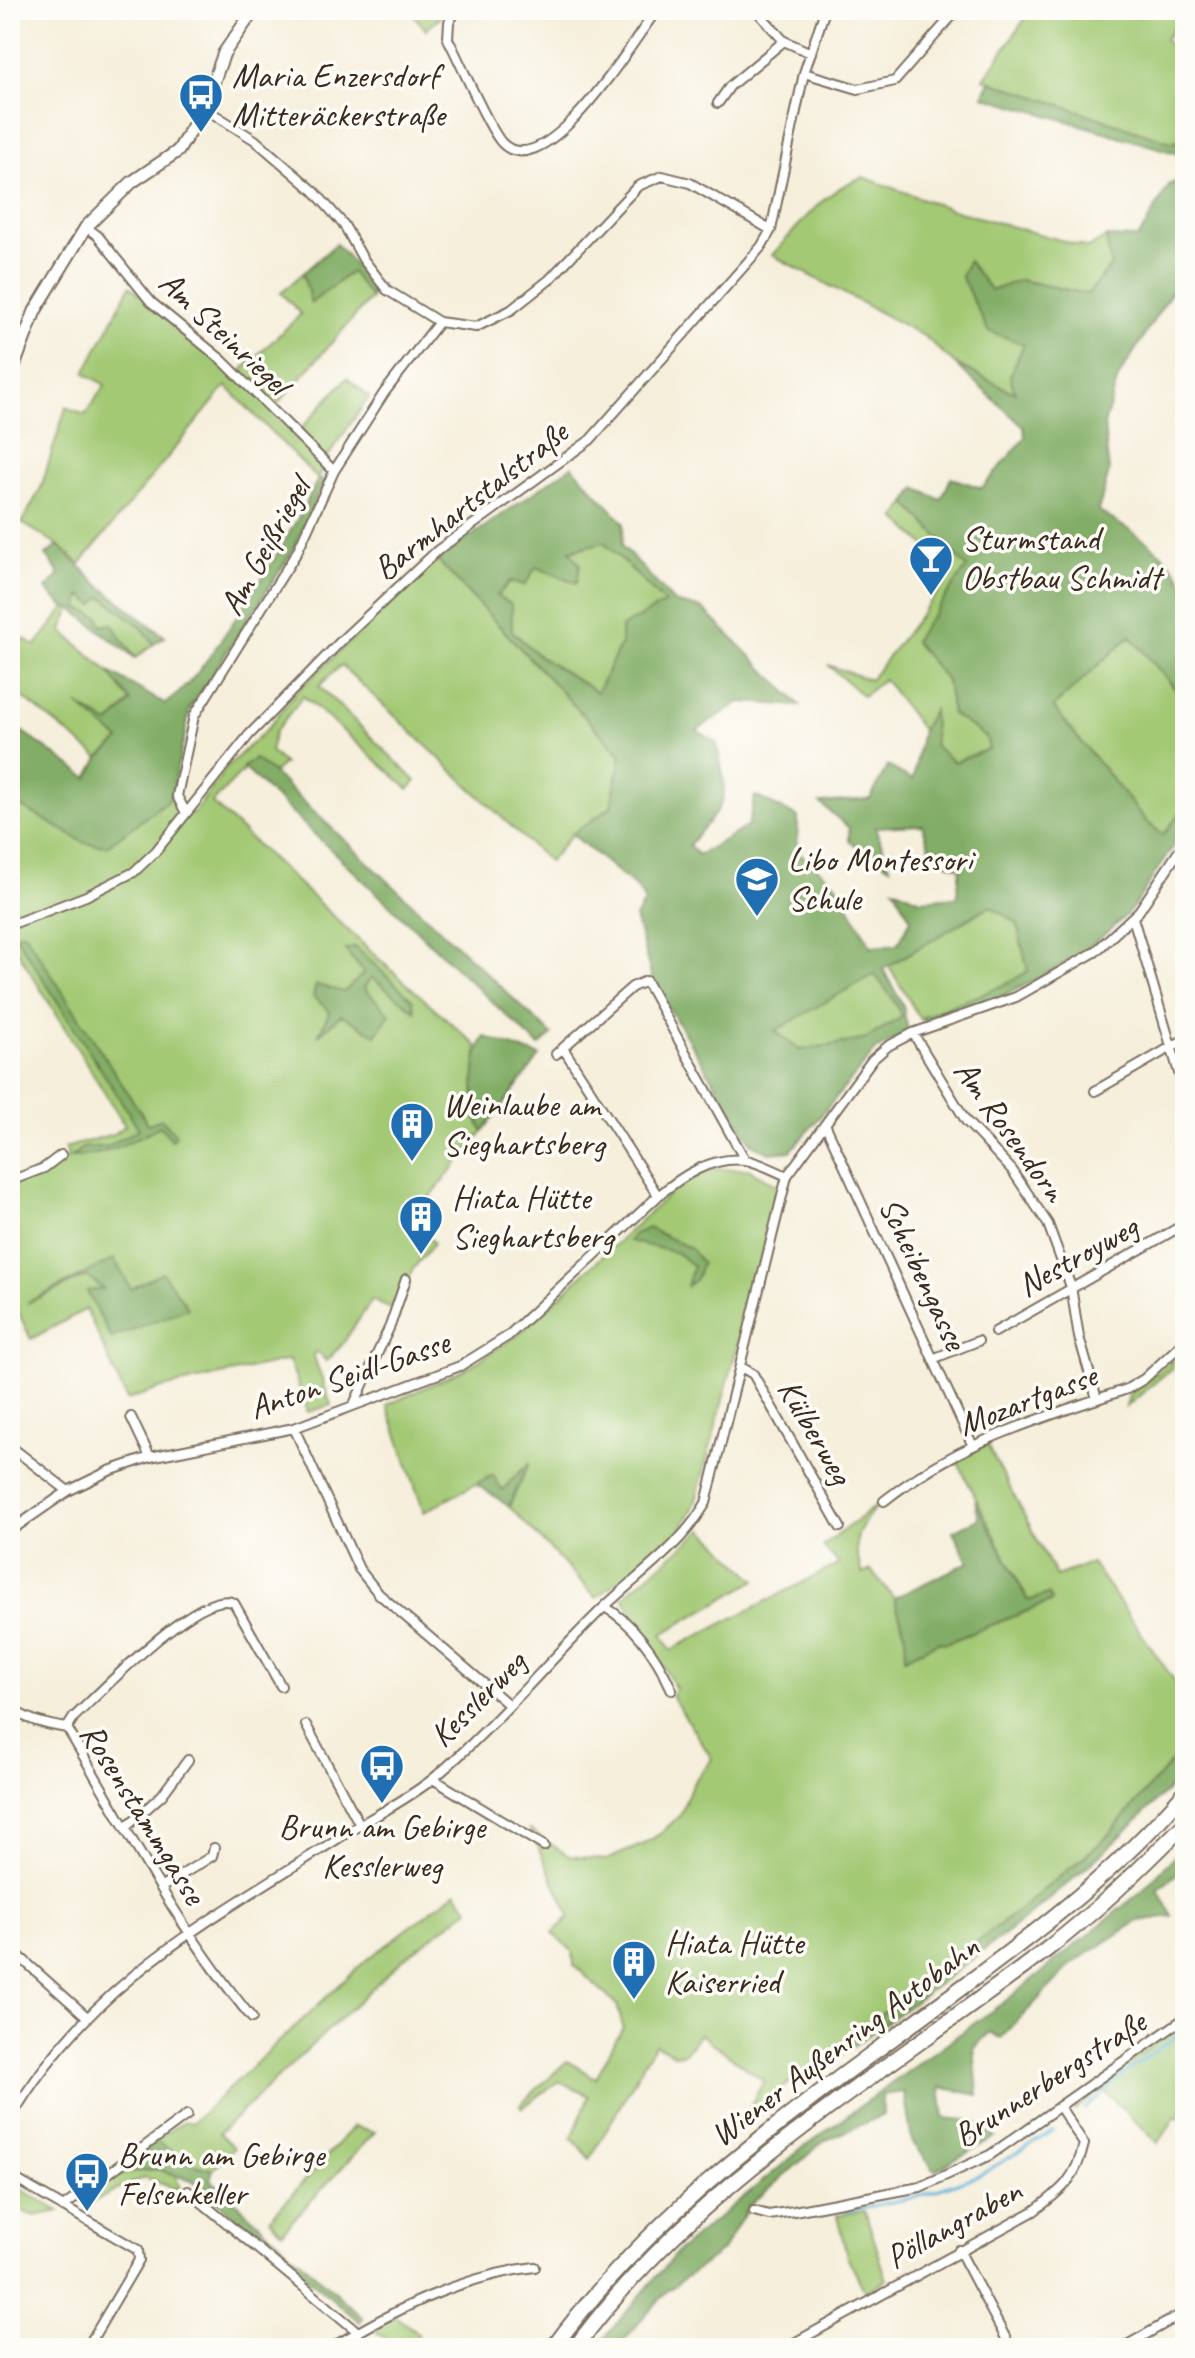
<svg xmlns="http://www.w3.org/2000/svg" width="1195" height="2358" font-family="Caveat,sans-serif">
  <style>
    .green { fill: #a3c974; stroke: #6f7a49; stroke-width: 2 }
    .forest { fill: #82ad66; stroke: #5e6c42; stroke-width: 2; fill-rule: evenodd }
    .lines { fill: none; stroke-linecap: round; stroke-linejoin: round }
    .stream { stroke: #5cb2d9; stroke-width: 3 }
    .street-casing { stroke: #7c6f60; stroke-width: 12 }
    .secondary-casing { stroke: #7c6f60; stroke-width: 15 }
    .highway-casing { stroke: #7c6f60; stroke-width: 18 }
    .street { stroke: #fff; stroke-width: 8 }
    .secondary { stroke: #fff; stroke-width: 11 }
    .highway { stroke: #fff; stroke-width: 14 }
    .labels { text-anchor: middle; stroke-width: 7; stroke-linejoin: round; paint-order: stroke }
    .poi-label { font-size: 34px; fill: #3b2a1e; stroke: #fdfcf7; text-anchor: start }
    .street-label { font-size: 34px; fill: #3b2a1e; stroke: #fdfcf7 }
  </style>
  <rect width="100%" height="100%" fill="#fdfcf7"/>
  <filter id="ink" filterUnits="userSpaceOnUse"><feTurbulence type="fractalNoise" baseFrequency=".0125" numOctaves="2"/><feDisplacementMap in="SourceGraphic" scale="16" xChannelSelector="R" yChannelSelector="G"/><feConvolveMatrix kernelMatrix="1 2 1 2 8 2 1 2 1" color-interpolation-filters="sRGB"/></filter>
  <filter id="wash" filterUnits="userSpaceOnUse"><feTurbulence type="fractalNoise" baseFrequency=".006" numOctaves="4" result="noise"/><feDisplacementMap in="SourceGraphic" scale="32" xChannelSelector="R" yChannelSelector="G"/><feGaussianBlur stdDeviation="1.8" result="paint"/><feColorMatrix in="noise" values="0 0 0 0 0 0 0 0 0 0 0 0 0 0 0 0 0 1.4 0 .05"/><feComposite in="paint" operator="in"/></filter>
  <g filter="url(#wash)">
    <rect width="100%" height="100%" fill="#f6efdc"/>
    <path class="green" d="M410,10h38l-22,20z
      M1031,10h141l8,8 -15,22 20,22v79l-15,1 -186,-63z
      M863,177l90,33 135,38 18,-11 5,29 -23,28 -68,-14 -29,11 -23,-29 56,82 -14,32 6,18 -61,-30 -31,-28 -152,-81c29,-30 50,-64 91,-78z
      M351,271l20,27 -98,111 25,23 49,-54 22,19 -40,58 -11,24 -92,-93 -146,178 -22,-19 -36,-22 19,-35 25,-81 19,8 20,-30 -20,-12 45,-87 105,91 66,-63 -20,-21 22,-20 8,30z
      M906,503l61,64 -53,74 33,40 5,33 34,23 3,12 -35,13 -20,-16 -2,-34 -10,18 -38,-51 -21,17 -35,-31 42,15 83,-108 -57,-54z
      M604,542l61,61 -44,41 -24,48 -58,-36 -28,-26v-25l-15,-9c29,-30 68,-45 108,-54z
      M437,560l184,195 -10,52 -39,27 -23,28 -208,-197 -22,21 97,95 -7,8 -106,-93 -28,36 -5,19 14,13 -11,9 -19,-14 -42,44 168,157 97,86 -2,72 8,13 -60,75 -2,23 13,14 -21,26 -22,40 -19,-9 -29,43 -17,18 -8,-9 -5,2 18,51 -23,7 -19,-52 -127,28 -35,12 -41,-91 -55,30 -15,-32 -6,2v-126l58,-25 -3,-10 48,-14 12,-8 -115,-187v-139l75,43 21,3 65,-48 22,16 35,-48 39,-37 29,-37z
      M82,595h19l41,33 12,16 -19,14 -23,-34 -10,2 -25,-18z
      M65,608h6l-9,23 46,40 23,30 -22,23 -26,-15 37,31 -21,18 -89,-71v-58l25,17z
      M1130,636l55,64v107l-22,28 -17,-14 -94,-114z
      M990,906l27,17 11,48c-34,23 -72,30 -108,48l-31,-53z
      M875,974l17,23 10,20 -39,23 -63,10 -26,-20z
      M712,1169h36l32,18 -85,317 -16,30 -83,64 -87,-92 19,-42 -26,27 -10,-16 -68,37 -37,-107 80,-37 51,-33 165,-154z
      M1173,1359l-1,9 -46,39 3,-12z
      M987,1444l69,132 36,-13 93,133v50l-81,94 -82,68 -278,209 20,-36 -64,-47 -15,19 -9,2 -21,-11 -65,115 -18,-21 17,-42 -30,-15 -37,27 -2,-3 47,-44 29,17 27,-51 -6,-22 -43,-40 -1,-13 -20,-19 17,-17 -40,-86 39,26 37,4 38,-16 20,-13 16,-16 12,-31 20,-25 -41,-64 5,-6 -53,-92 80,-68 53,51 -94,54 9,16 168,-86 -16,-18 55,-42c-23,29 -26,35 -16,70l9,-4 23,28 12,38 40,7 105,-41 -23,-1 -72,-142z
      M456,1892l13,17 -66,50 -184,174 15,15 -21,22 -26,-7 -32,-23 29,-19 8,2 172,-161z
      M1185,2022v26l-5,5 5,6v64l-9,-7 -18,27 -56,-54 -28,22 27,-28z
      M354,2126l21,6 -93,100 -12,-13z
      M157,2169l18,6 6,16 -37,-14 -51,25 -6,-11 34,-17z
      M10,2183l49,28 -24,5 -25,-9z
      M865,2211l22,69 -22,12 -18,-36 -10,-41z
      M395,2316l24,18 -6,8 9,6h-22l-23,-16v-5z"/>
    <path class="forest" d="M990,81l180,61 15,-1v15l-202,-60z
      M1185,178v92l-67,108 -14,47 5,47 -11,39c28,17 71,40 85,71 8,16 2,96 2,118l-55,-64 -77,71 93,114 17,14 22,-28c0,32 -9,34 -26,60 -10,15 -19,33 -31,46 -53,54 -127,87 -197,111l-11,-5c36,-18 74,-25 108,-48l-11,-48 -27,-17 -107,63 20,37 5,26 -32,18 -85,101 -22,2 -17,-9 -99,-162 -18,-65 10,-15 -7,-13 -66,-55 39,-27 10,-52 -184,-195 135,-94 52,57 -2,23 52,56 29,7 98,97 -61,-4 -43,28 19,12c14,62 12,57 -27,103l9,10 50,-29 7,-30 43,21 -1,34 40,34 34,61 27,-2 13,-25 -17,-31 27,12 36,-3 3,-29 -27,-11 -11,-32 -47,2 15,40 -41,-26v-13l-29,-25 50,-4 18,-33 25,14 9,-50 11,-20 2,36 19,16 35,-13 -3,-12 -34,-23 -5,-33 -33,-40 53,-74 -61,-64 10,-15 25,12 10,-22 31,10 43,-50 -1,-11 -69,-63 60,29 -5,-17 14,-32 -36,-13 -27,-55 7,-15 23,30 29,-11 68,14 23,-28 -5,-29 32,1 32,-54zM604,542l61,61 -44,24v17l-24,48 -58,-36 -27,-25 -1,-27 -14,-8 13,-15 15,4 11,-18 41,16 3,-19 -11,-14zM874,974l18,23 10,20 -39,23 -63,10 -25,-19z
      M336,244l36,40 -1,14 -20,-26 -40,31 -8,-30z
      M318,479l6,2 -32,71 -102,157 -19,89 -64,48 -22,-3 -75,-43v-77l78,55 11,-20 21,-18 -43,-36 32,20 22,-22 -23,-31 57,33c29,-20 47,-52 67,-80 32,-48 61,-93 86,-145z
      M58,545l41,40 66,52 -11,7 -12,-16 -40,-32 -8,9 -12,-10 -4,13 21,9 3,9 10,-2 23,34 -64,-50h-6l-19,-19 14,-14 -14,-20z
      M255,759l18,14 279,262 -13,11 -296,-279z
      M24,932l124,192 14,-5 14,16 -4,5 -12,-14c-28,15 -56,31 -89,31l11,-9 26,-2 31,-17 -124,-194z
      M355,947l57,52 3,12 -44,-34 -7,11 26,26 -14,21 -35,-20 -23,21 12,-25 -17,-14 3,-12 28,7 20,-19 -19,-23z
      M485,1037l55,19 -57,75c-12,-18 -12,-77 2,-94z
      M648,1228l42,20 12,15 -6,16 -9,7 6,-20 -16,-13 -48,-12 5,-7z
      M114,1259l17,30 31,-17 26,36 -77,30 -24,-47 16,-2 -16,-13 -60,27z
      M530,1462l-21,44 -33,-22 17,-9 9,15z
      M975,1500l53,101 20,-7 4,7 -106,42 -6,-2 -35,17 1,-22 -12,-38 75,-36 -16,-31 26,-12z
      M1185,1746v25c-111,122 -246,213 -379,309l-15,2 231,-174 82,-68z
      M1185,1845v21l-27,24 14,26 -34,5 -66,43 -71,74 -11,-6 -16,16 4,47 -38,-8 4,31 31,3 20,16 -60,34 -23,-30 -8,-49 -22,3 1,20 -59,26 -75,65 -26,44 -56,41 -50,57h-21l83,-98 125,-103 204,-148 134,-108z
      M155,2140l32,23 26,7 -3,9 153,139 -3,4 -168,-141 -35,-12 -36,5 -34,17z"/>
    <g class="lines">
      <path class="stream" d="M1085,2109l40,-36 60,-43
        M846,2211l71,-14 63,-22 73,-44"/>
    </g>
  </g>
  <g filter="url(#ink)">
    <g class="lines">
      <g class="street-casing">
        <path id="street" d="M457,10l-8,12 -1,17c12,22 40,89 54,104 44,45 133,-106 155,-133
          M756,10l28,31 27,12
          M804,73l54,16 37,-8 62,-71
          M718,103l12,-17 54,-45
          M204,108l51,32 59,51 30,34 19,34 24,31 52,32 37,5 35,-17 38,-30 89,-94 24,-10 28,7 81,47
          M86,227l12,9 53,66 71,58 112,111
          M185,811l-8,-15 17,-80 103,-164 37,-81 50,-78 55,-71
          M1133,918l52,175
          M10,925l76,-29 48,-24 22,-21 93,-116 94,-96 95,-89 152,-110 171,-193 10,-17 33,-157 21,-63
          M913,1033l53,88 46,49 36,54 23,63 8,50 18,62
          M563,1048l95,148
          M556,1054l76,-67 14,-6 99,179
          M1095,1091l90,-52
          M826,1126l146,318
          M10,1181l34,-13 17,-13
          M995,1332l190,-108
          M935,1358l43,-17
          M741,1367l12,7 87,153
          M355,1402l35,-76 16,-47
          M131,1417l19,40
          M294,1428l65,141 20,25 130,111
          M10,1446l58,45
          M884,1501c76,-60 152,-81 243,-112l17,-10 41,-38
          M10,1531l58,-40 41,-20 41,-14 144,-29 166,-62 48,-30 150,-140c24,-20 54,-40 87,-36 14,2 30,11 42,16
          M605,1607c31,18 52,50 67,83
          M10,1705c11,15 39,20 57,23 58,98 112,202 185,290
          M306,1725l54,100
          M67,1728l7,-11c26,-24 127,-131 160,-114l47,83
          M433,1779l111,67
          M126,1827l36,-32 26,-35
          M162,1887l50,-31 2,-8
          M10,1948l76,68
          M10,2119c81,-139 201,-199 332,-283 30,-19 65,-36 92,-58 60,-51 111,-113 167,-168 38,-37 77,-60 105,-107l81,-327 85,-116 16,-14 25,-13 103,-36 79,-45 44,-41 46,-69
          M10,2176l128,74 1,10 -52,88
          M188,2191l170,141
          M63,2207l124,-92
          M754,2211l15,4 25,-4 126,-24 70,-32 195,-137
          M959,2250l52,98
          M331,2348c63,-38 130,-72 204,-81
          M785,2348l249,-137c28,-21 42,-32 50,-67l-24,-37
          M1122,2348l63,-36"/>
      </g>
      <g class="secondary-casing">
        <path id="secondary" d="M10,376l25,-65 51,-84 46,-45 46,-31 26,-43 20,-55 30,-43"/>
      </g>
      <g class="highway-casing">
        <path id="highway" d="M553,2348c108,-149 263,-252 408,-360 80,-59 159,-120 224,-196
          M575,2348c122,-167 310,-275 471,-398 50,-38 95,-82 139,-126"/>
      </g>
      <use href="#street" class="street"/>
      <use href="#secondary" class="secondary"/>
      <use href="#highway" class="highway"/>
    </g>
  </g>
  <defs>
    <g id="bus-pin" transform="scale(2.3)"><path d="M0 17L-7.5 6A9.5 9.5 0 1 1 7.5 6Z" fill="#1f6fb2" stroke="#fdfcf7"/><path d="M-5-6H5V4H4V6H2V4H-2V6H-4V4H-5ZM-3.5-4V0h7V-4ZM-3.5 1.2v1.5H-2V1.2ZM2 1.2v1.5H3.5V1.2Z" fill="#fff"/></g>
    <g id="bar-pin" transform="scale(2.3)"><path d="M0 17L-7.5 6A9.5 9.5 0 1 1 7.5 6Z" fill="#1f6fb2" stroke="#fdfcf7"/><path d="M-6-5H6L.8 .8V4.5H3.5V6h-7V4.5H-.8V.8Z" fill="#fff"/></g>
    <g id="school-pin" transform="scale(2.3)"><path d="M0 17L-7.5 6A9.5 9.5 0 1 1 7.5 6Z" fill="#1f6fb2" stroke="#fdfcf7"/><path d="M0-5L7-2L0 1L-7-2ZM-4 1L0 2.5L4 1V4Q0 6-4 4Z" fill="#fff"/></g>
    <g id="building-pin" transform="scale(2.3)"><path d="M0 17L-7.5 6A9.5 9.5 0 1 1 7.5 6Z" fill="#1f6fb2" stroke="#fdfcf7"/><path d="M-4-6H4V6H1V3H-1V6H-4ZM-2.5-4.3h1.7v1.8h-1.7ZM.8-4.3h1.7v1.8H.8ZM-2.5-1h1.7V.8h-1.7ZM.8-1h1.7V.8H.8Z" fill="#fff"/></g>
  </defs>
  <g fill-rule="evenodd">
    <use href="#bus-pin" x="201" y="95"/>
    <use href="#bar-pin" x="931" y="558"/>
    <use href="#school-pin" x="757" y="879"/>
    <use href="#building-pin" x="412" y="1124"/>
    <use href="#building-pin" x="421" y="1217"/>
    <use href="#bus-pin" x="382" y="1766"/>
    <use href="#building-pin" x="634" y="1962"/>
    <use href="#bus-pin" x="87" y="2174"/>
  </g>
  <g class="labels">
    <g class="poi-label">
      <text x="232" y="87">Maria Enzersdorf<tspan x="232" dy="39">Mitteräckerstraße</tspan></text>
      <text x="962" y="550">Sturmstand<tspan x="962" dy="39">Obstbau Schmidt</tspan></text>
      <text x="788" y="871">Libo Montessori<tspan x="788" dy="39">Schule</tspan></text>
      <text x="443" y="1116">Weinlaube am<tspan x="443" dy="39">Sieghartsberg</tspan></text>
      <text x="452" y="1209">Hiata Hütte<tspan x="452" dy="39">Sieghartsberg</tspan></text>
      <text x="382" y="1838" text-anchor="middle">Brunn am Gebirge<tspan x="382" dy="39">Kesslerweg</tspan></text>
      <text x="665" y="1954">Hiata Hütte<tspan x="665" dy="39">Kaiserried</tspan></text>
      <text x="118" y="2166">Brunn am Gebirge<tspan x="118" dy="39">Felsenkeller</tspan></text>
    </g>
    <g class="street-label">
      <text transform="translate(225 332) rotate(43)" y="12">Am Steinriegel</text>
      <text transform="translate(470 500) rotate(-38)" y="12">Barmhartstalstraße</text>
      <text transform="translate(264 546) rotate(-61)" y="12">Am Geißriegel</text>
      <text transform="translate(1011 1130) rotate(54)" y="12">Am Rosendorn</text>
      <text transform="translate(1077 1255) rotate(-29)" y="12">Nestroyweg</text>
      <text transform="translate(924 1273) rotate(65)" y="12">Scheibengasse</text>
      <text transform="translate(349 1374) rotate(-19)" y="12">Anton Seidl-Gasse</text>
      <text transform="translate(1027 1399) rotate(-21)" y="12">Mozartgasse</text>
      <text transform="translate(816 1431) rotate(60)" y="12">Külberweg</text>
      <text transform="translate(477 1698) rotate(-45)" y="12">Kesslerweg</text>
      <text transform="translate(144 1813) rotate(58)" y="12">Rosenstammgasse</text>
      <text transform="translate(844 2040) rotate(-37)" y="12">Wiener Außenring Autobahn</text>
      <text transform="translate(1049 2078) rotate(-33)" y="12">Brunnerbergstraße</text>
      <text transform="translate(953 2223) rotate(-29)" y="12">Pöllangraben</text>
    </g>
  </g>
  <rect width="1195" height="2358" fill="none" stroke="#fdfcf7" stroke-width="40"/>
</svg>
